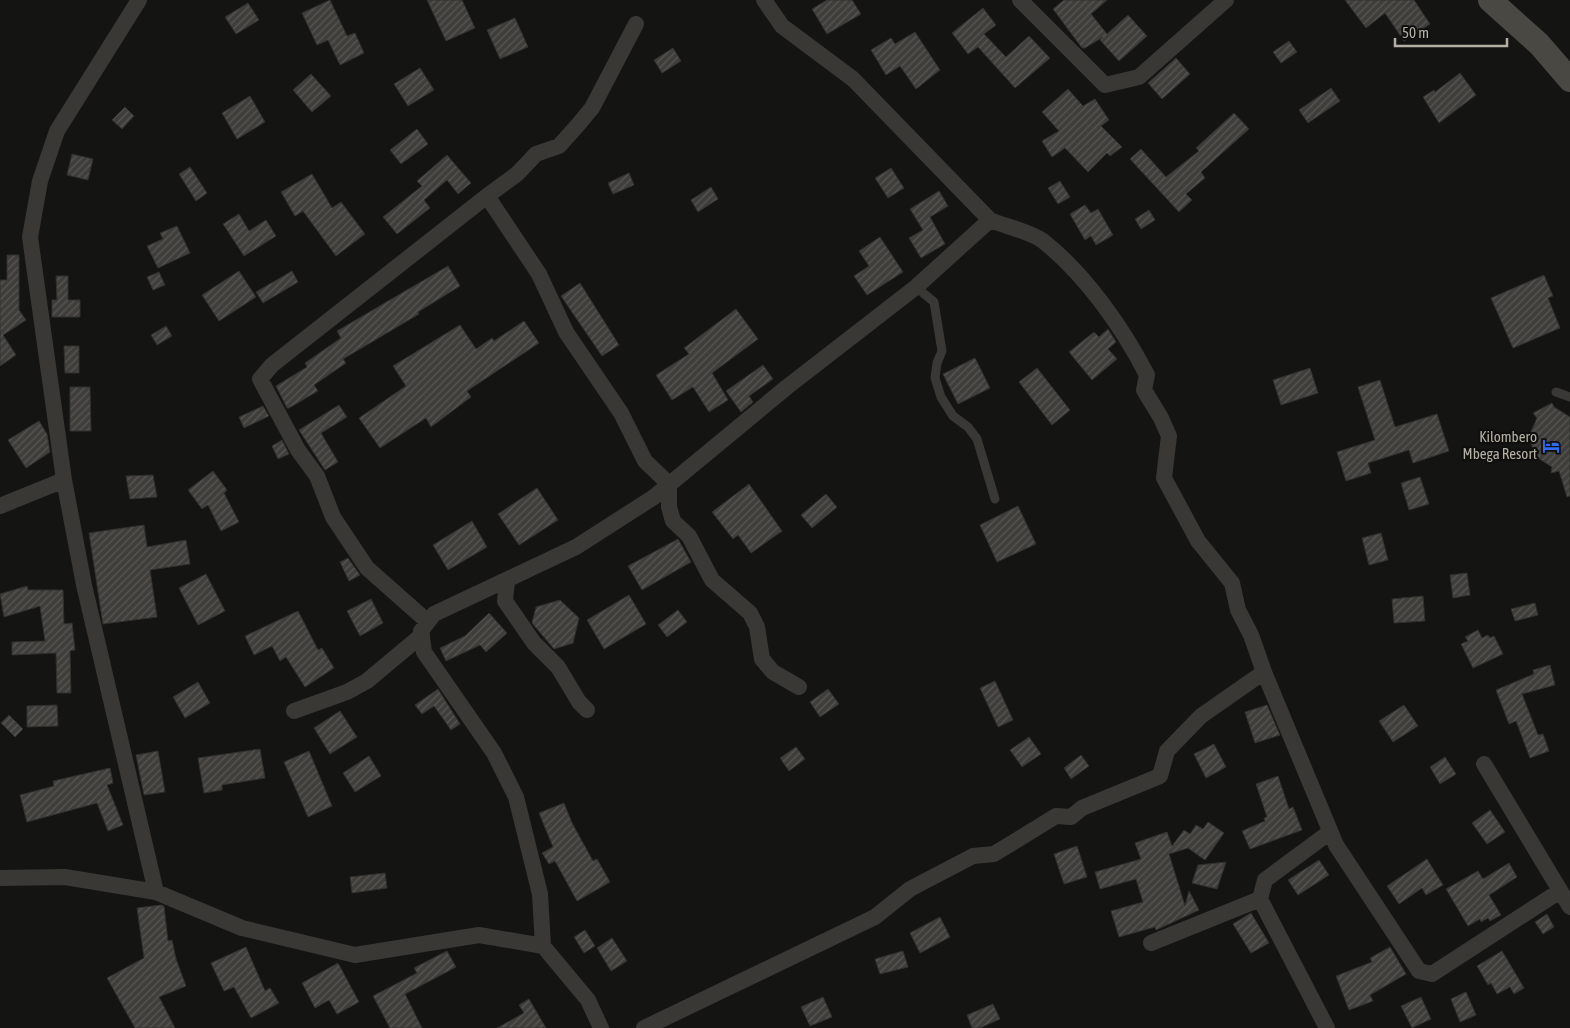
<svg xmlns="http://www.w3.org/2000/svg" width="1570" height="1028" font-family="'Asap Condensed',sans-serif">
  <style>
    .building { fill: url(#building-hatch); stroke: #30302d }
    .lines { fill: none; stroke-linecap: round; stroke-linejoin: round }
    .lane { stroke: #393834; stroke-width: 9 }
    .street { stroke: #393834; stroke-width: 16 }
    .secondary { stroke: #494842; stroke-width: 24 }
    .labels { text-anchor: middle; stroke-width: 4.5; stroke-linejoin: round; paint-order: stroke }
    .poi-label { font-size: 15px; fill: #b5b0a4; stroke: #0f0f0e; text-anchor: end }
  </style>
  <defs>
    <pattern id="building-hatch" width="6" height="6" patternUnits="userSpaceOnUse" patternTransform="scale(1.25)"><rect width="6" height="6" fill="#3f3e3a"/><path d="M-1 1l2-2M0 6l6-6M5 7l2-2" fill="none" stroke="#585754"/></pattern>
  </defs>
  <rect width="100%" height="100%" fill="#141413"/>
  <path class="building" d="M330,0l17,36 8,-3 9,20 -24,12 -12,-25 -11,5 -15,-32z
    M427,0h35l13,28 -29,13z
    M827,0h25l9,14 -34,20 -15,-25z
    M1064,0h43l-16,14 16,20 21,-19 19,21 -28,25 -19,-21 3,-3 -18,11h-3l-29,-39z
    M1345,0h69l16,24 -26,17 -19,-28 -19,15z
    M248,3l11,17 -23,14 -11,-17z
    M983,8l13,17 -12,9 22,23 23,-21 21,22 -35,30 -37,-41 -10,7 -16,-21z
    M515,18l13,29 -28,12 -13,-29z
    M915,32l25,38 -24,19 -16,-23 -14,9 -15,-25 20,-12 4,6z
    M1289,41l8,11 -16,11 -8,-11z
    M673,48l8,13 -19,12 -8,-13z
    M1176,58l14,16 -28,25 -14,-16z
    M420,68l14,22 -26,16 -14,-22z
    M1460,73l16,22 -37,28 -16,-26 11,-7 1,2z
    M311,74l20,22 -19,16 -19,-22z
    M1331,88l9,13 -32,22 -9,-13z
    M1068,89l15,17 12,-7 14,21 -8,6 21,21 -12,9 -3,-3 -19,19 -23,-24 -13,9 -10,-16 17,-10 -17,-19z
    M250,96l15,26 -28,17 -15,-26z
    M125,107l9,9 -12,13 -10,-9z
    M1234,113l15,16 -48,43 4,6 -19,16 6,6 -13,12 -49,-53 11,-10 25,28 33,-26 -3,-3z
    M417,129l11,15 -27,20 -11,-14z
    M72,154l21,5 -5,21 -21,-5z
    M447,155l24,28 -13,11 -11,-14 -23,20 6,8 -33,26 -14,-17 39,-31 -5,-5z
    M190,167l17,26 -11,8 -17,-27z
    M891,168l13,20 -16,10 -13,-20z
    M629,173l5,12 -21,9 -5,-11z
    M312,174l20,34 9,-6 24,32 -29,22 -33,-45 -8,5 -14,-24z
    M1060,181l10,16 -12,7 -10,-16z
    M711,187l7,12 -20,13 -7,-12z
    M939,191l9,15 -18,11 15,27 -24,14 -12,-20 14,-8 -13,-21z
    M1085,205l6,8 7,-4 15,26 -17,10 -5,-9 -6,4 -15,-26z
    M1149,210l6,10 -14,9 -6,-10z
    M239,214l10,17 17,-11 10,16 -32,20 -21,-32z
    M177,226l13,27 -32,15 -11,-22 16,-7 -3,-6z
    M880,237l23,35 -36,23 -13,-19 15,-10 -10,-15z
    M7,255h12v55l7,10 -23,15 13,20 -16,11v-86h7z
    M448,266l12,20 -42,26 1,2 -76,45 3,4 -32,22 4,6 -29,17h-2l-11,-22 31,-19 -2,-4 36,-25 -4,-7z
    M239,271l17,26 -37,24 -17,-26z
    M292,271l6,11 -35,21 -7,-11z
    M159,272l6,13 -12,5 -6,-13z
    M1544,275l9,21 -5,2 12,30 -47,20 -22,-50z
    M56,276h12v24h12v17h-28v-17h5z
    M580,283l39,62 -17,11 -41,-60z
    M736,309l22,30 -46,34 16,27 -19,12 -16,-25 -21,13 -16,-25 33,-21 -5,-6z
    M524,321l15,22 -72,48 4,6 -40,30 -5,-9 -46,30 -21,-30 47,-32 -13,-20 67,-41 16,24 16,-11 2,3z
    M166,326l6,10 -15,9 -6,-10z
    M1108,329l8,13 -8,7 9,10 -25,21 -23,-28 25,-20 5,5z
    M64,346h15v27h-14z
    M975,358l15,30 -32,16 -15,-30z
    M763,365l10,14 -24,17 4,6 -12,10 -15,-21z
    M1037,368l33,42 -18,15 -33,-43z
    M1310,368l8,25 -37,12 -8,-25z
    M1380,380l15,47 42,-13 12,37 -36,12 -4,-13 -41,13 3,10 -25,8 -9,-29 38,-12 -17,-53z
    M70,387h20l1,44h-21z
    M1552,403l2,4 16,10v79l-3,1 -8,-26 -8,2 1,-6 -17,-11 -6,-20 8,-18 -4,-5z
    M339,405l8,12 -26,16 17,29 -13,8 -26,-40z
    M263,406l6,10 -25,12 -5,-11z
    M39,421l8,13 3,18 -24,16 -18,-28z
    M282,440l7,14 -11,5 -6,-13z
    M213,471l14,19 -3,3 15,29 -18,9 -13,-26 -6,4 -14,-19z
    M153,475l4,22 -27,2 -4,-23z
    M1420,477l9,27 -20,6 -8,-27z
    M749,484l33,47 -31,22 -13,-18 -5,4 -21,-27z
    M537,488l21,32 -39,25 -21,-31z
    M826,494l11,13 -25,21 -11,-13z
    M1018,506l18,38 -39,18 -17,-37z
    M472,521l15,26 -39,23 -15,-25z
    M144,525l3,22 39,-7 4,24 -40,6 7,47 -54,7 -14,-91z
    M1381,533l7,27 -19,5 -7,-27z
    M678,539l13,23 -49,28 -14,-24z
    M348,558l12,17 -11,6 -9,-19z
    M1467,573l3,22 -17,3 -3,-23z
    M206,574l19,37 -27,14 -19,-37z
    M27,586l1,4h35l1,34 8,-1 3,27 -5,1 1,42h-14l-1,-40 -44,2v-13l33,-1 -5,-35 -36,11 -4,-23z
    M629,595l17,29 -42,25 -17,-29z
    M1423,596l2,25 -31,2 -2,-24z
    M371,599l12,24 -23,13 -13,-25z
    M560,600l19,18 -6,25 -19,6 -22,-26 4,-16z
    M1535,603l3,12 -23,6 -4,-12z
    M678,610l9,12 -20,15 -9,-12z
    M298,611l20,39 4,-2 12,20 -29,19 -19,-30 -6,4 -8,-15 -18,9 -9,-19z
    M489,613l18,20 -21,19 -6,-7 -34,16 -6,-13 25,-12z
    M1478,630l4,8 6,-3 2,3 4,-2 9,18 -30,14 -12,-24 7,-3 -3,-4z
    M1550,665l5,20 -33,9 16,41 5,-1 6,17 -19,7 -14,-37 -7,3 -13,-34 38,-16 -1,-4z
    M995,681l18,39 -15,7 -18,-39z
    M198,682l12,21 -25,15 -12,-21z
    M438,689l22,35 -9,6 -17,-24 -12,8 -7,-9z
    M828,689l11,15 -19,13 -10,-15z
    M57,705l1,21 -31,1v-21z
    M1267,705l13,30 -25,8 -10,-31z
    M1404,705l14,21 -25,16 -14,-21z
    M340,711l17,26 -27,17 -16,-26z
    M9,715l14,14 -8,8 -14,-14z
    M1029,737l12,17 -19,13 -12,-17z
    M1214,744l12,23 -20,11 -12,-24z
    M796,747l9,12 -16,12 -9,-13z
    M260,749l5,29 -43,7v5l-18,3 -6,-35z
    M158,751l7,41 -21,3 -8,-40z
    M309,751l23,55 -24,11 -24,-55z
    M1081,755l8,11 -18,13 -7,-11z
    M369,756l12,20 -26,16 -12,-19z
    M1445,757l11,17 -16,10 -10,-17z
    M110,768l3,15 -6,2 16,40 -15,6 -11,-28 -70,19 -7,-27 34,-9 -1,-5z
    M1278,776l11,33 4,-2 9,23 -52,19 -8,-18 23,-10 -1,-3 3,-1 -11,-33z
    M564,803l8,20 21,38 4,-2 13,23 -33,19 -22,-40 -6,3 -7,-11 11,-6 -14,-34z
    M1490,810l15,22 -18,12 -15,-21z
    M1208,822l16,11 -19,27 -17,-12 -19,6 16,52 4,-15 10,19 -43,20 -1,-3 -36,10 -8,-26 32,-9 -7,-23 -36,10 -5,-17 46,-13 -6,-16 32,-11 5,14 12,-16 6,4 6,-9 7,4z
    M1077,846l10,31 -23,7 -10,-30z
    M1427,859l16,26 -17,10 -4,-7 -23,16 -12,-18z
    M1319,860l10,15 -31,20 -10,-15z
    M1226,862l-9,27 -25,-6 6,-18z
    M1509,863l8,14 -28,18 12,20 -11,6 -2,-3 -7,4 -1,-3 -12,7 -22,-37 32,-18 5,8z
    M385,873l2,15 -35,5 -2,-16z
    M161,905l3,1 4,35 4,-1 4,19 10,27 -27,11 16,31h-40l-28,-50 37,-20 -7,-50z
    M1251,913l18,30 -18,10 -18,-29z
    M1547,914l7,13 -11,7 -8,-12z
    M940,917l10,20 -30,16 -10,-20z
    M585,930l10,16 -11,7 -10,-16z
    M612,938l15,23 -16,10 -14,-23z
    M246,947l19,44 5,-3 9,15 -28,15 -17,-31 -10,4 -13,-28z
    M1390,947l16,27 -36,21 3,6 -24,9 -13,-34 36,-14 -2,-4z
    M447,951l9,16 -51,27 17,34h-32l-17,-32 44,-23 -3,-5z
    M903,951l5,16 -28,7 -5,-15z
    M1502,951l22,37 -10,6 -4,-7 -13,7 -6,-11 -3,2 -11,-19z
    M338,963l21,39 -22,12 -8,-14 -14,8 -13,-25z
    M1466,992l10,23 -16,7 -9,-23z
    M823,997l9,20 -22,9 -9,-19z
    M1421,997l10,22 -19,9 -11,-22z
    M529,999l17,29h-49l27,-15 -5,-8z
    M993,1004l7,15 -20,9h-8l-5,-13z"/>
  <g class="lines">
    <path class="lane" d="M916,287l18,15 8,49 -5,12 -2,15 6,19 12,19 15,11 9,12 18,60
      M1556,392l14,5"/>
    <path class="street" d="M139,0l-82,131 -17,50 -10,56 34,243 20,105 72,307 86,36 113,27 124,-20 64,11 45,54 13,28
      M1020,0l85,85 34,-8 87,-77
      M487,196l30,-22 19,-20 23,-8 18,-20 15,-18 44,-84
      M0,506l64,-26
      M507,581l-2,20 29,42 24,24 21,35 8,8
      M428,622l-61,-54 -34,-51 -16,-41 -19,-26 -38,-71 12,-14 215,-169 52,78 27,58 55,81 24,48 24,23v23l4,14 16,15 23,44 38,33 7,14 5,32 11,13 26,15
      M1264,672l72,173 83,126 13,3 128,-83
      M294,711l53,-19 20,-11 55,-46
      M1484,764l86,143
      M0,878l65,-1 91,15
      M1151,943l109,-44
      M543,946l-3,-52 -24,-97 -22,-44 -70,-101 -3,-21 13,-17 142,-67 78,-50 133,-110 129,-100 74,-67 -137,-141 -71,-53 -18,-26
      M644,1028l231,-111 35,-28 63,-33 21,-2 62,-38 15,1 11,-9 78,-32 7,-25 34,-35 63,-44 -13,-37 -13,-25 -6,-27 -34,-42 -34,-63 5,-42 -8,-18 -17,-28 3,-15c-24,-47 -62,-101 -104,-134 -11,-9 -39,-15 -53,-21
      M1327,1028l-67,-129 5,-19 65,-48"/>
    <path class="secondary" d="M1490,0l49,44 31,36"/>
  </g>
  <defs>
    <g id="hotel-bare" transform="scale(1.35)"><path d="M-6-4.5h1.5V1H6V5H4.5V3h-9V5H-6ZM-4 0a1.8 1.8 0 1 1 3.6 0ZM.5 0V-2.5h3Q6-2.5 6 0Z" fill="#316cee" stroke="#0f0f0e" stroke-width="2.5" paint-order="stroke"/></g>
  </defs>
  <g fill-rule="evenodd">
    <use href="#hotel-bare" x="1551" y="446"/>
  </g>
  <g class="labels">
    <g class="poi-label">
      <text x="1537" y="442">Kilombero<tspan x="1537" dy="17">Mbega Resort</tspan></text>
    </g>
  </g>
  <path d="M1395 38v8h112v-8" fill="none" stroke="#b5b0a4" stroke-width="2.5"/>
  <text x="1402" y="38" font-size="15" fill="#b5b0a4" stroke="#0f0f0e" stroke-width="4" paint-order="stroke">50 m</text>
</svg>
